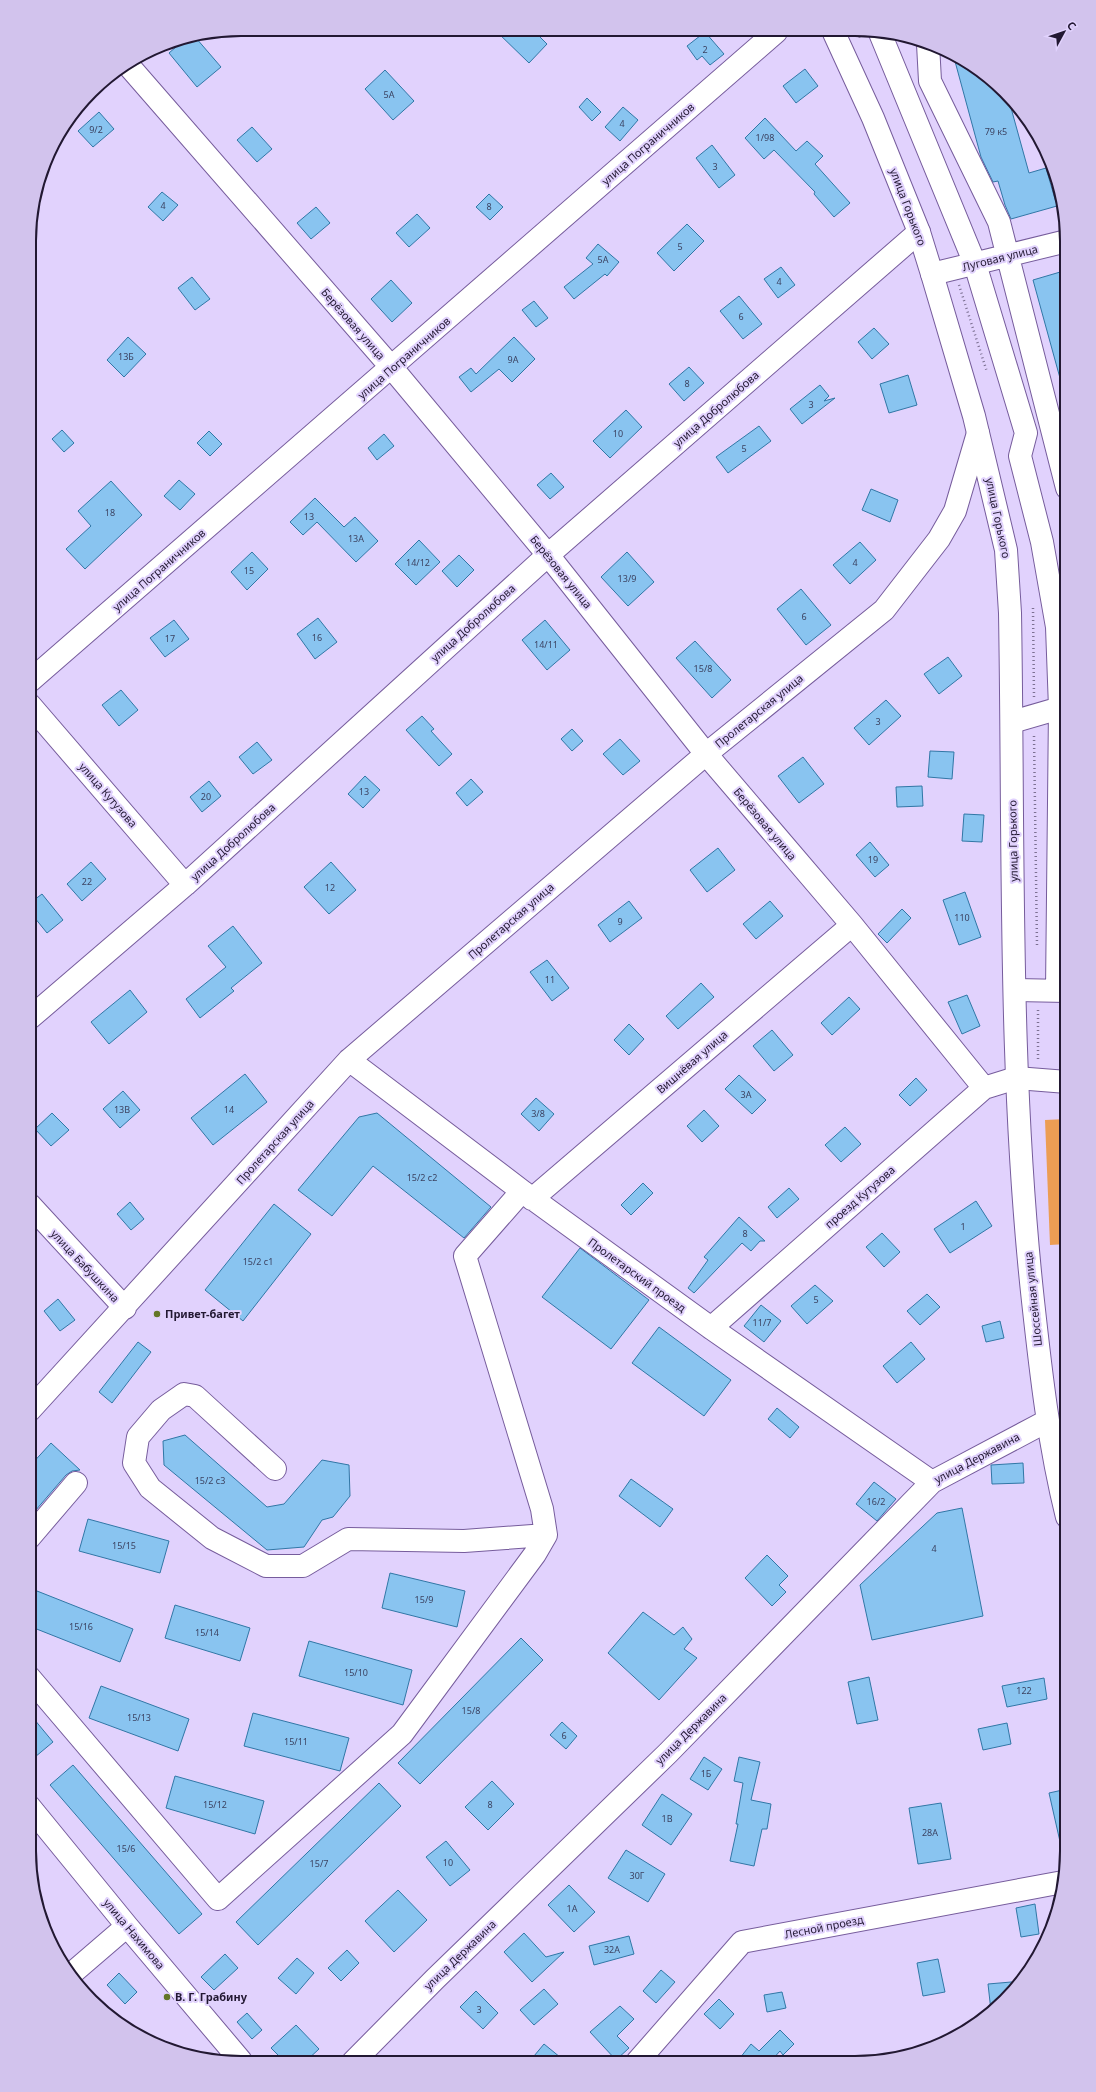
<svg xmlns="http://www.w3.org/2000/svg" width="1096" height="2092" font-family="'Noto Sans',sans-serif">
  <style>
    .green { fill: #ec9d54 }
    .building { fill: #89c4f0; stroke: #3177a6 }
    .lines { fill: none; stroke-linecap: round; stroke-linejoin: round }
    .minor-casing { stroke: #765c9c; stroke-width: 24 }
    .major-casing { stroke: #765c9c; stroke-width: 24 }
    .path { stroke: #7c7092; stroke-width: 2.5; stroke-dasharray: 1 3; stroke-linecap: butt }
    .minor { stroke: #fff; stroke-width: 22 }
    .major { stroke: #fff; stroke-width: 22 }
    .poi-dot { fill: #637626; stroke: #e1d2fd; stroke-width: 1.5 }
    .labels { text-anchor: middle; stroke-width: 4; stroke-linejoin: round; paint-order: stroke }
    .number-label { font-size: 9px; fill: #3c4362 }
    .street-label { font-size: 11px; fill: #221832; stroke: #e1d2fd }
    .poi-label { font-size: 11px; font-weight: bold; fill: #221832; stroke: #e1d2fd; text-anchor: start }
    .rim { fill: none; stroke: #221832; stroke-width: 2 }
  </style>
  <rect width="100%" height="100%" fill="#e1d2fd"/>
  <path class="green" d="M1067,1119v125l-17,1 -5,-125z"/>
  <path class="building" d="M496,31h38l13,13 -18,19z
    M705,32l19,22 -14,11 -8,-9 -5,4 -10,-14z
    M196,38l25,29 -24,20 -28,-34 15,-13z
    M953,54l42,27 13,16 21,76 17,-5 11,38 -46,13 -6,-14 -7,-24 -5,1 -12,-25z
    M805,69l13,17 -22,17 -13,-17z
    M385,70l29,31 -21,19 -28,-31z
    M587,98l14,14 -9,9 -13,-14z
    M623,107l15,13 -18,21 -15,-14z
    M99,112l15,17 -21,18 -15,-16z
    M765,118l31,33 11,-10 16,15 -8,8 35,39 -16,14 -20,-23 1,-2 -41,-42 -10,9 -19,-21z
    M252,127l20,22 -15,13 -20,-22z
    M712,145l23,30 -16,13 -23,-30z
    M162,192l16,13 -15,16 -15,-14z
    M489,194l14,13 -13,13 -14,-13z
    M316,207l14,16 -19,16 -14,-16z
    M417,214l13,14 -21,19 -13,-14z
    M687,224l17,17 -30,30 -17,-18z
    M598,244l21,18 -12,14 -2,-2 -31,25 -10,-12 29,-23 -7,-6z
    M781,267l14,18 -17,13 -14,-19z
    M1067,270v119h-4l-30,-109z
    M192,277l18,22 -15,11 -17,-22z
    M391,280l21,23 -20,19 -21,-23z
    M739,296l23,28 -19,15 -23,-28z
    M534,301l14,17 -12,9 -14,-17z
    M874,328l15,16 -17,15 -14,-17z
    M128,337l18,17 -22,23 -17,-17z
    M514,337l21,22 -23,23 -13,-13 -28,23 -12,-15 12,-9 5,6z
    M689,367l15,16 -20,18 -15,-17z
    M908,375l9,30 -28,8 -9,-29z
    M820,385l9,11 -5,5 11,-3 -33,26 -12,-15z
    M626,410l16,17 -32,31 -17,-17z
    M759,426l12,15 -43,32 -12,-16z
    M62,430l12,13 -10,9 -12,-13z
    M209,431l13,13 -12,12 -13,-13z
    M384,434l10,12 -17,14 -9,-12z
    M551,473l13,14 -14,12 -13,-14z
    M179,480l16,14 -15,16 -16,-14z
    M111,481l31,34 -57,54 -19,-20 25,-23 -13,-15z
    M871,489l27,11 -8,22 -28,-12z
    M315,498l29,29 11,-10 23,24 -22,21 -39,-40 -14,13 -13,-13z
    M419,540l21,22 -24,23 -21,-21z
    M860,542l16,18 -26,24 -17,-19z
    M252,552l16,17 -21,21 -16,-18z
    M627,552l27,30 -26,24 -27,-29z
    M459,555l15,15 -17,17 -15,-16z
    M801,589l30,36 -25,20 -29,-36z
    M318,618l19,24 -22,17 -18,-25z
    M174,620l15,19 -24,18 -15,-19z
    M545,620l25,30 -23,20 -25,-30z
    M695,641l36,39 -19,18 -36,-40z
    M948,657l14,19 -23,18 -15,-20z
    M121,690l17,20 -19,16 -17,-21z
    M886,700l15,16 -32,29 -15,-17z
    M422,716l12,13 -3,2 21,23 -13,12 -33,-36z
    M572,729l11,12 -11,10 -11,-12z
    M620,739l20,22 -17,14 -20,-21z
    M257,742l15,18 -19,14 -14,-17z
    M930,751l24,1 -2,27 -24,-2z
    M803,757l21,27 -25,19 -21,-27z
    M365,776l15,14 -17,18 -15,-14z
    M471,779l12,13 -16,14 -11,-13z
    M209,781l12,15 -19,16 -12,-15z
    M922,786l1,20 -26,1 -1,-20z
    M964,814l20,1 -2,27 -20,-1z
    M870,842l19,23 -14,12 -19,-22z
    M718,848l17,22 -28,22 -17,-22z
    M91,862l15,17 -24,22 -15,-17z
    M331,862l25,28 -27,24 -25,-27z
    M965,892l16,45 -22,8 -16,-45z
    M42,894l21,26 -16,13 -17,-21v-9z
    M629,901l13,17 -32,24 -12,-17z
    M770,901l13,15 -27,23 -13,-15z
    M902,909l9,9 -24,25 -9,-9z
    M233,926l29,37 -31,25 3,3 -34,27 -14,-19 40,-32 -18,-21z
    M547,960l22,28 -17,13 -22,-29z
    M701,983l13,14 -36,32 -12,-13z
    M130,990l17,22 -38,32 -18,-22z
    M967,995l13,31 -18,8 -14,-32z
    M849,997l11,12 -28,26 -11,-12z
    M629,1024l15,15 -15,16 -15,-15z
    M772,1030l21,25 -19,16 -21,-25z
    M245,1074l22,28 -54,43 -22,-27z
    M739,1075l27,25 -14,14 -27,-25z
    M916,1078l11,12 -17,16 -11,-11z
    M123,1091l17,19 -20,18 -17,-19z
    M536,1098l18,16 -15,17 -18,-17z
    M704,1110l15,16 -17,16 -15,-16z
    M52,1113l17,17 -18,16 -16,-17z
    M377,1113l114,94 -27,31 -91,-72 -41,50 -34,-26 61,-73z
    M845,1127l16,17 -20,18 -16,-17z
    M643,1183l10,10 -22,22 -10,-10z
    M789,1188l10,11 -22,19 -9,-11z
    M976,1201l16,25 -42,27 -16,-24z
    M130,1202l14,17 -13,11 -14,-16z
    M274,1204l37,30 -68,87 -38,-31z
    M739,1217l26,24h-5l-9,10 -9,-8 -48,50 -6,-5 20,-28 -4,-3z
    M882,1233l18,19 -16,15 -18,-20z
    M580,1248l69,52 -38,49 -69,-52z
    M815,1285l18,16 -26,23 -16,-18z
    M927,1294l13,13 -20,18 -13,-14z
    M58,1299l17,21 -15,11 -16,-20z
    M761,1305l20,16 -17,21 -20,-16z
    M1000,1321l4,17 -18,4 -4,-16z
    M659,1327l72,53 -27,36 -72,-53z
    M138,1342l13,10 -39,51 -13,-11z
    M911,1342l14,17 -28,24 -14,-17z
    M777,1408l22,19 -9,11 -22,-19z
    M185,1435l82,72 17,-3 38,-44 27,5 1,31 -17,21 -11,3 -18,27 -37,3 -103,-85 -1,-24z
    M51,1443l29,27 -8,1 -6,4 -37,43v-51z
    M1023,1463l1,20 -32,1 -1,-19z
    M631,1479l42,30 -13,18 -41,-31z
    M874,1482l22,17 -19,22 -21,-17z
    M962,1508l21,108 -111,24 -12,-55 77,-72z
    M88,1519l81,22 -9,32 -81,-22z
    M767,1555l21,21 -9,9 7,7 -14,14 -27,-28z
    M390,1573l75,18 -8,36 -75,-19z
    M37,1591l96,38 -13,33 -91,-36v-14z
    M175,1605l75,23 -10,33 -75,-23z
    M643,1612l31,23 9,-8 9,12 -8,10 13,9 -38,42 -51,-47z
    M521,1638l22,22 -123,124 -22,-21z
    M309,1641l103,29 -9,35 -104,-29z
    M869,1677l9,43 -21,4 -9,-42z
    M1044,1678l3,21 -40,8 -5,-21z
    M101,1686l88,33 -11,32 -89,-33z
    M29,1713l24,29 -24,20z
    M253,1713l96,25 -9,33 -96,-25z
    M562,1722l15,14 -11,13 -16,-14z
    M1007,1723l4,21 -28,6 -5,-21z
    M704,1757l18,12 -14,21 -18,-11z
    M739,1757l21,5 -9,38 20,4 -4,25h-5l-8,37 -24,-5 8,-37h-2l7,-41 -9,-2z
    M73,1765l129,149 -23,20 -129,-149z
    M175,1776l89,25 -9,33 -89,-26z
    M492,1781l22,23 -26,26 -23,-23z
    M379,1783l22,23 -143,139 -22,-23z
    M1067,1789v56l-6,1 -12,-53z
    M662,1794l30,20 -21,31 -29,-20z
    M941,1803l10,56 -33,5 -9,-56z
    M446,1841l24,29 -20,16 -24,-29z
    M626,1850l39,24 -17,28 -40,-24z
    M569,1885l26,27 -21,20 -26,-27z
    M398,1890l29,30 -33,32 -29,-31z
    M1035,1904l4,30 -18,3 -5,-29z
    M524,1933l22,24 18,-5 -32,30 -28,-30z
    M629,1936l5,18 -40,11 -5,-19z
    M347,1950l12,13 -18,18 -13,-13z
    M225,1954l13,14 -24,22 -13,-13z
    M297,1958l17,15 -18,21 -18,-16z
    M938,1959l7,33 -22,4 -6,-33z
    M661,1970l14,12 -19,21 -13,-12z
    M119,1973l18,19 -12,12 -18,-19z
    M1023,1981l-31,28 -1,2 -3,-27z
    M544,1989l14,15 -24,21 -14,-15z
    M476,1991l22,22 -15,16 -23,-22z
    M782,1992l4,16 -19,4 -3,-17z
    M719,1999l15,15 -14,15 -16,-15z
    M620,2006l14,13 -17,17 12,12 -13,12 -26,-28z
    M247,2013l15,17 -10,9 -15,-17z
    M296,2025l23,24 -13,12h-22l-13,-13z
    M780,2030l14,14 -11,11 -3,-4 -9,10 1,2h-36l15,-19 8,7z
    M544,2044l22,18h-37z"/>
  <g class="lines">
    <g class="minor-casing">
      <path id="minor" d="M880,33l95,231 51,169 -6,23 22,86 15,85 3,81 -3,283
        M928,44l2,37 69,141 68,266
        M128,65l264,303 156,187 158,199 146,171 132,163
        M932,274l135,-33
        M30,681l746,-649
        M30,705l155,180
        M1012,722l55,-16
        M1015,990l52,1
        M30,1018l155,-133 363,-330 371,-323
        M349,1060l173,131 189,137 221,154
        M532,1199l320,-274
        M30,1205l95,103
        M711,1328l273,-240 32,-10 51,4
        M29,1411l320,-351 357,-306 178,-144 55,-71 16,-28 23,-78
        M275,1469l-80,-73 -11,-2 -23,16 -23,27 -4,26 16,25 62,50 54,28h37l45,-27 116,2 82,-6
        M29,1538l47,-55
        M29,1677l189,222 184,-165 133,-180 11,-19 -4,-26 -77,-253 57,-65
        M29,1806l98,120 114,135
        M70,1975l57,-49
        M353,2062l82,-83 233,-226 264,-271 115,-61
        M637,2062l105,-120 321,-60"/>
    </g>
    <g class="major-casing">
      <path id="major" d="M834,33l39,85 46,114 13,42 42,142 32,134 4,63c4,229 -2,459 23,688 8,73 16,144 34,216"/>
    </g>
    <path class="path" d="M858,33l3,7
      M959,285l28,87
      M1033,608l1,89
      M1034,736l3,209
      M1038,1010v51"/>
    <use href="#minor" class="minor"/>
    <use href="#major" class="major"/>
  </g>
  <g class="poi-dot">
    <circle cx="157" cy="1314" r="4"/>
    <circle cx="167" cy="1997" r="4"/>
  </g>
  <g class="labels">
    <g class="number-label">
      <text x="705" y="53">2</text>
      <text x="389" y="98">5А</text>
      <text x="622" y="127">4</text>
      <text x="96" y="133">9/2</text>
      <text x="996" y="135">79 к5</text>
      <text x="765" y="141">1/98</text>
      <text x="715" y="170">3</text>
      <text x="163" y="209">4</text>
      <text x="489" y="210">8</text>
      <text x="680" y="250">5</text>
      <text x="603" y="263">5А</text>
      <text x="779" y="285">4</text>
      <text x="741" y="320">6</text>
      <text x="126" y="360">13Б</text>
      <text x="513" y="363">9А</text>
      <text x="687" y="387">8</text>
      <text x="811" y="408">3</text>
      <text x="618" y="437">10</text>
      <text x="744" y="452">5</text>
      <text x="110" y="516">18</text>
      <text x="309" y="520">13</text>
      <text x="356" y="542">13А</text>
      <text x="418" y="566">14/12</text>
      <text x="855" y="566">4</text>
      <text x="249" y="574">15</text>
      <text x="627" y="582">13/9</text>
      <text x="804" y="620">6</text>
      <text x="317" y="641">16</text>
      <text x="170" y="642">17</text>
      <text x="546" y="648">14/11</text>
      <text x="703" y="672">15/8</text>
      <text x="878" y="725">3</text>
      <text x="364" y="795">13</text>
      <text x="206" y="800">20</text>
      <text x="873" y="863">19</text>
      <text x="87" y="885">22</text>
      <text x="330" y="891">12</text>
      <text x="962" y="921">110</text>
      <text x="620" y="925">9</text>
      <text x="550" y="983">11</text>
      <text x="746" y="1098">3А</text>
      <text x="122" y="1113">13В</text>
      <text x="229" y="1113">14</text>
      <text x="538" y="1117">3/8</text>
      <text x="422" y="1181">15/2 с2</text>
      <text x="963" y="1230">1</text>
      <text x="745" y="1237">8</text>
      <text x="258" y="1265">15/2 с1</text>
      <text x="816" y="1303">5</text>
      <text x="762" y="1326">11/7</text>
      <text x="210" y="1484">15/2 с3</text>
      <text x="876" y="1505">16/2</text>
      <text x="124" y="1549">15/15</text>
      <text x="934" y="1552">4</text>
      <text x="424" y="1603">15/9</text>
      <text x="81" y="1630">15/16</text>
      <text x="207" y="1636">15/14</text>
      <text x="356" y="1676">15/10</text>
      <text x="1024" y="1694">122</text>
      <text x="471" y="1714">15/8</text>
      <text x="139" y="1721">15/13</text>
      <text x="564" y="1739">6</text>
      <text x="296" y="1745">15/11</text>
      <text x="706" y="1777">1Б</text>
      <text x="215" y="1808">15/12</text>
      <text x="490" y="1808">8</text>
      <text x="667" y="1822">1В</text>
      <text x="930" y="1836">28А</text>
      <text x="126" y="1852">15/6</text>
      <text x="448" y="1866">10</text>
      <text x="319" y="1867">15/7</text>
      <text x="637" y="1879">30Г</text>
      <text x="572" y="1912">1А</text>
      <text x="612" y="1953">32А</text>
      <text x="479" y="2013">3</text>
    </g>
    <g class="street-label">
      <text transform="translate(648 144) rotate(-41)" y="4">улица Пограничников</text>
      <text transform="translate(908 207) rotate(69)" y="4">улица Горького</text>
      <text transform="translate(1000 258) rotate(-14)" y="4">Луговая улица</text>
      <text transform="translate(353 324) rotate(49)" y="4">Берёзовая улица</text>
      <text transform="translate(404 358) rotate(-41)" y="4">улица Пограничников</text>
      <text transform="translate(716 409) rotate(-41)" y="4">улица Добролюбова</text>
      <text transform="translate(998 518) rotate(78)" y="4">улица Горького</text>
      <text transform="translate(159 570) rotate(-41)" y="4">улица Пограничников</text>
      <text transform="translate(561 572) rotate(51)" y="4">Берёзовая улица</text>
      <text transform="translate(473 623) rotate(-42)" y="4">улица Добролюбова</text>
      <text transform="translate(759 711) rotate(-39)" y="4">Пролетарская улица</text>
      <text transform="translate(108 795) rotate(49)" y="4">улица Кутузова</text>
      <text transform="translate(765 824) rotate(50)" y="4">Берёзовая улица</text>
      <text transform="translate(1013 841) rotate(-91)" y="4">улица Горького</text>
      <text transform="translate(233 842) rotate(-42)" y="4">улица Добролюбова</text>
      <text transform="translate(511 921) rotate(-41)" y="4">Пролетарская улица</text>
      <text transform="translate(692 1062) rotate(-41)" y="4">Вишнёвая улица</text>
      <text transform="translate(275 1142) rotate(-48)" y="4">Пролетарская улица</text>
      <text transform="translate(860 1197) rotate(-41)" y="4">проезд Кутузова</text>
      <text transform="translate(85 1266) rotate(47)" y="4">улица Бабушкина</text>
      <text transform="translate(637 1275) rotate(36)" y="4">Пролетарский проезд</text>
      <text transform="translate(1033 1299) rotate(-96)" y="4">Шоссейная улица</text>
      <text transform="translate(977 1458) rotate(-28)" y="4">улица Державина</text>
      <text transform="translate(691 1729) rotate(-45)" y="4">улица Державина</text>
      <text transform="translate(824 1927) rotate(-11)" y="4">Лесной проезд</text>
      <text transform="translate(134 1934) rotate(50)" y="4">улица Нахимова</text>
      <text transform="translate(460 1955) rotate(-44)" y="4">улица Державина</text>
    </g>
    <g class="poi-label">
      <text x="165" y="1318">Привет-багет</text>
      <text x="175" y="2001">В. Г. Грабину</text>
    </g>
  </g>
  <path d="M0 0H1096V2092H0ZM241 36H855A205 205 0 0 1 1060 241V1851A205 205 0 0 1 855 2056H241A205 205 0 0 1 36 1851V241A205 205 0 0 1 241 36Z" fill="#d2c3ed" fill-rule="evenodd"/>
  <path class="rim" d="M241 36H855A205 205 0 0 1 1060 241V1851A205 205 0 0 1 855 2056H241A205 205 0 0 1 36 1851V241A205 205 0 0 1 241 36Z"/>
  <g transform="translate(1064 32) rotate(50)" stroke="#e1d2fd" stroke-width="3" paint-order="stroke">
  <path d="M0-3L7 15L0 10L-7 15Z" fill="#221832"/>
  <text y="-6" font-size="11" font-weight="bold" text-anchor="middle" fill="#221832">С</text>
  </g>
</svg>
